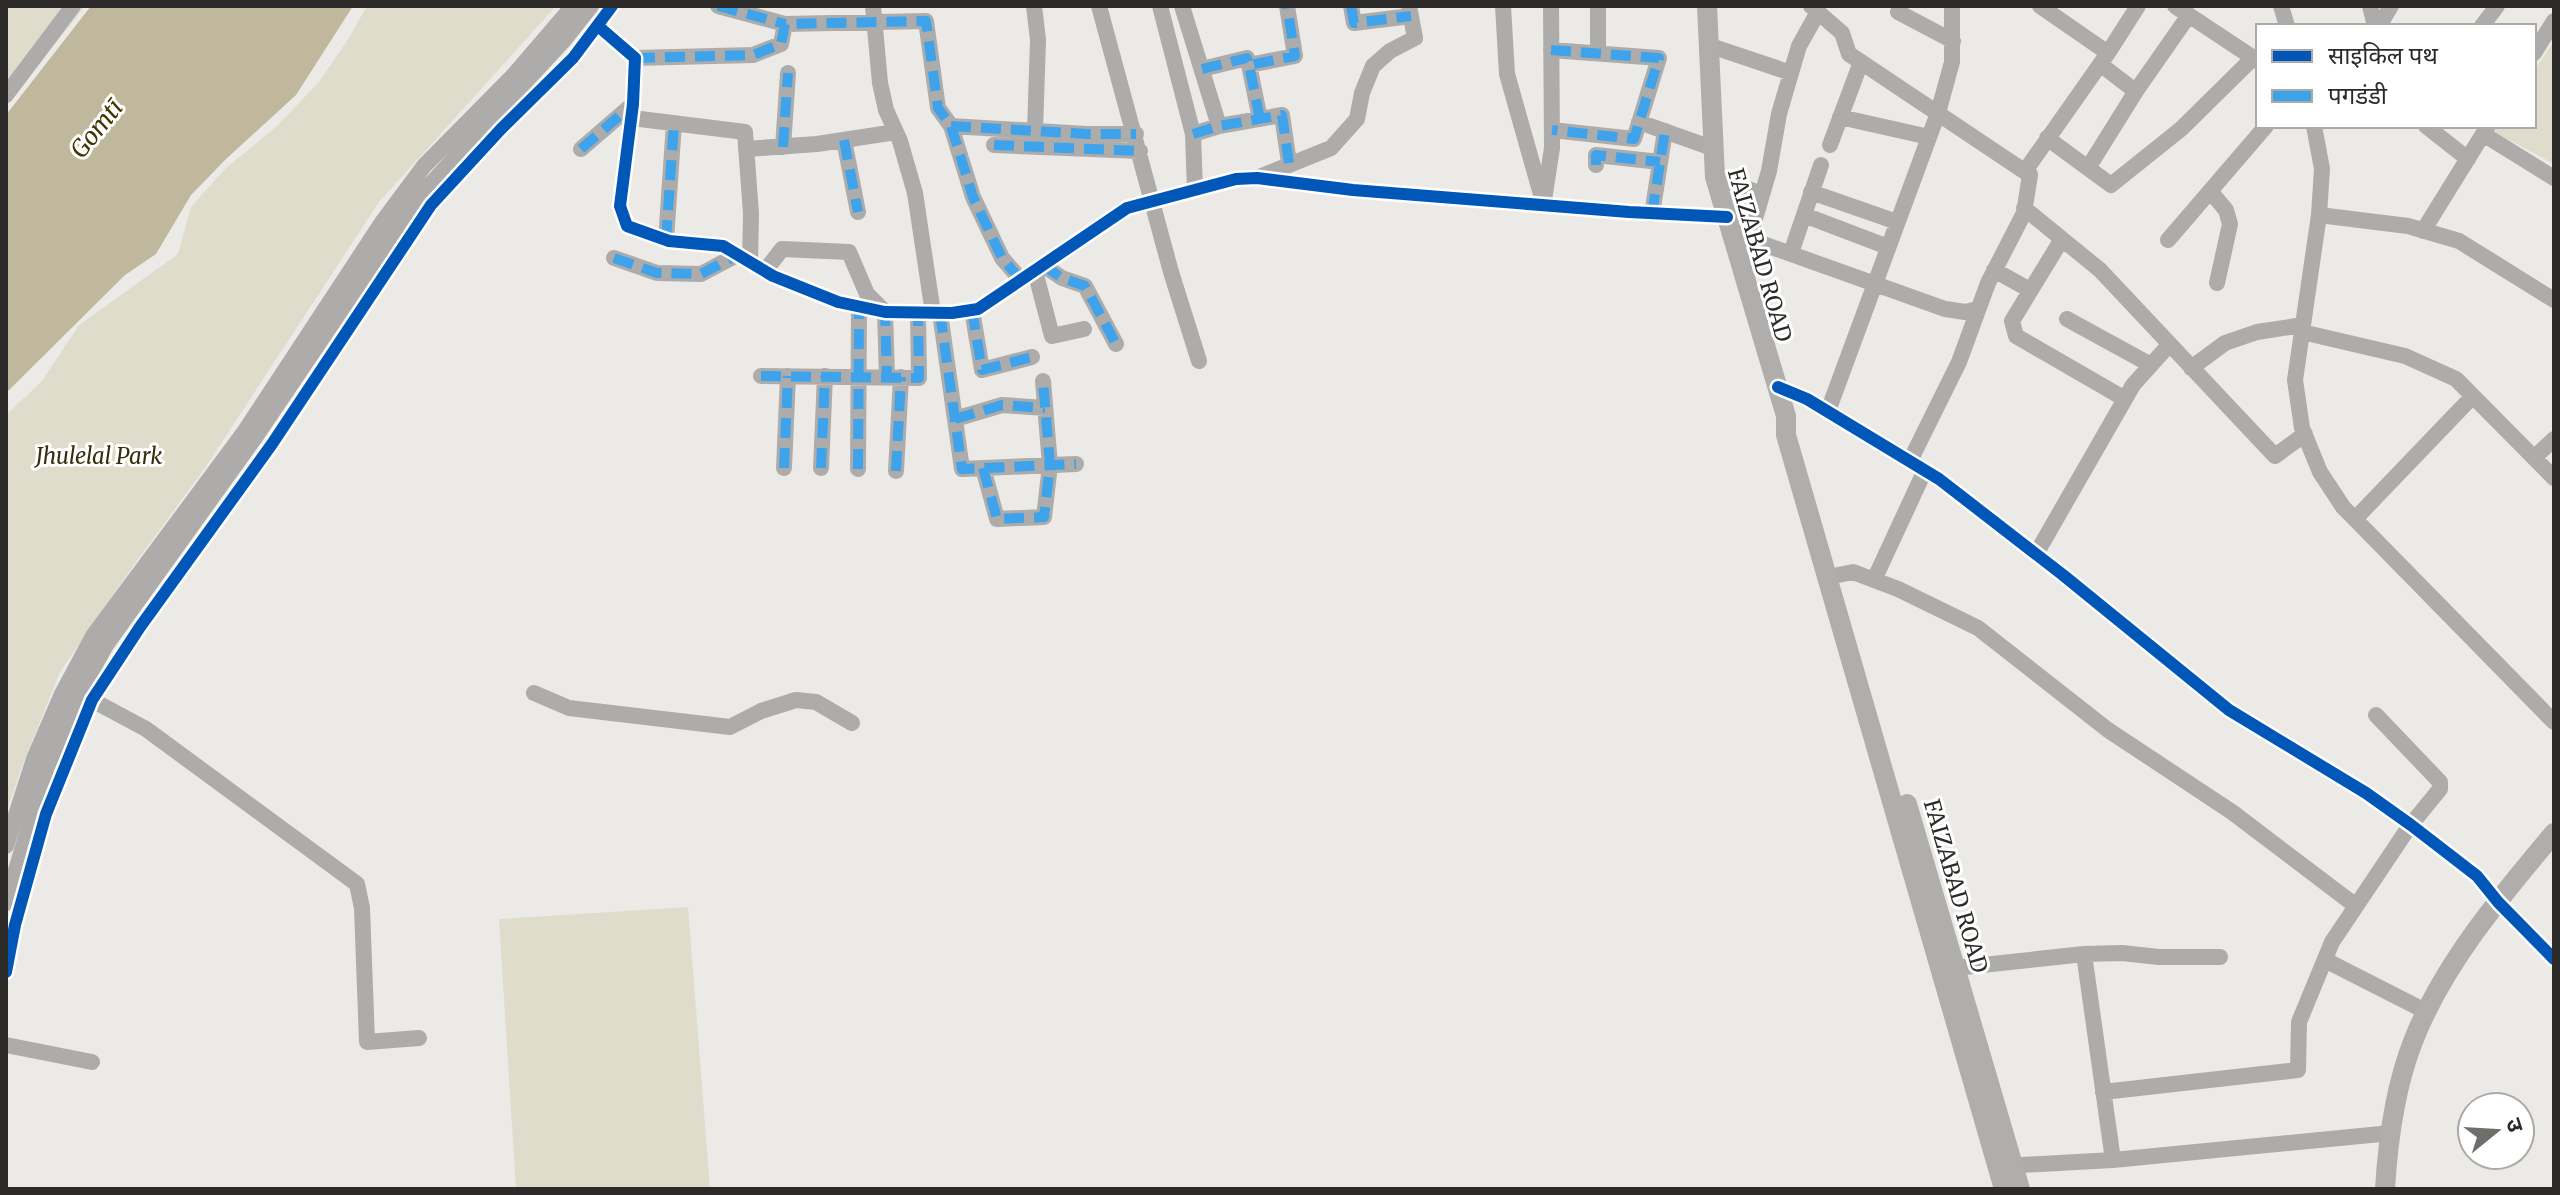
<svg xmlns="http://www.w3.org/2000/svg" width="2560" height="1195" font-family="Merriweather,'Noto Sans Devanagari',serif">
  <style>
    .green { fill: #e0dccc }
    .water { fill: #c0b89c }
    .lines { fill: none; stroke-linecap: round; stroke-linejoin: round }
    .minor { stroke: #adacaa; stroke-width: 16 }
    .major { stroke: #b0aeac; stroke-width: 20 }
    .quiet { stroke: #3ea3eb; stroke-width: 10; stroke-dasharray: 20 10; stroke-linecap: butt }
    .cycleway-casing { stroke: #fff; stroke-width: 17 }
    .cycleway { stroke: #0057b8; stroke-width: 12 }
    .labels { text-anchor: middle; stroke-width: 6; stroke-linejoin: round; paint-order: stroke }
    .street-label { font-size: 22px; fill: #2c2b29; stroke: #fff }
    .park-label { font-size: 22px; font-style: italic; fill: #372e0d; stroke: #fff }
    .water-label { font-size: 24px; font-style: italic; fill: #423501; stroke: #fff }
  </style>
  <rect width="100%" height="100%" fill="#ebeae6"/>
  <path class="green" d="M6,6h79l-79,101z
    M367,6h189l-177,196 -174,266 -69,94 -76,110 -39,97 -15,44v-398l36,-34 37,-56 99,-71 13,-47 35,-39 51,-42 41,-43 29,-42z
    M2554,41v123l-60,-32 4,-6h36v-55z
    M688,907l22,282h-194l-17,-270z"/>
  <path class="water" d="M91,6h262l-57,89 -71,65 -34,35 -35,59 -31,21 -119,118v-278z"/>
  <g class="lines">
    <path class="minor" d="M718,6l67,18
      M873,6l7,77 6,27 14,31 15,52 18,120
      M1034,6l4,34 -3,91
      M1099,6l72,266 28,89
      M1160,6l33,128 2,56
      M1182,6l37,120
      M1351,6l3,17 57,-7
      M1503,6l4,68 37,131
      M1811,6l31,27 7,21 181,121 -6,38 -36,70 -29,79 -49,99
      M1901,6l-3,6 55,29
      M2040,6l68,47
      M2175,6l83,55
      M2281,6l6,20
      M2370,6l5,20
      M598,26l37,32 -2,46 -13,102 7,20 42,15 54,5 50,30 65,26 47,10 67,1 26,-4 149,-101 109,-29 21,-1 96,12 276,22 98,5
      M2379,26l12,-20
      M2482,26l15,-20
      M1708,45l83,28
      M1551,50l108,8 -25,81 -82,-9
      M1598,53v-47
      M2534,53l20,-32
      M635,58l118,-3 28,-11 4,-20 141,-3 12,87 13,18 22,71 29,61 19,22
      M2100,64l30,23
      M1202,69l45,-11 2,7
      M6,95l67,-89
      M1840,117l89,20
      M632,118l113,14 6,82 -1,48
      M1260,119l-11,-54 46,-9 -8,-50
      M1639,122l73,26
      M951,126l136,8h49
      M2314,126l8,43 -3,46 -24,165 7,48 18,44 23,35 211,215
      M2426,126l42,33
      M1193,134l26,-8 63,-11 7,48
      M2483,134l71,44
      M2047,138l64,47 70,-56 72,-71
      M844,140l14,72
      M994,145l146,6
      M1830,145l31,-83
      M783,147l5,-74
      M581,149l52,-45
      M746,149l71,-5 79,-12
      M1596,165v-10l64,7
      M2088,168l48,-77 53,-76
      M2025,171l83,-118 30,-47
      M1715,177l47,17
      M1257,178l74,-30 26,-29 5,-26 11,-27 17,-15 25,-13 -6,-32
      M2210,191l16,19 4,14 -13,59
      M1811,192l86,30
      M1544,200l8,-52 -1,-142
      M2024,208l76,62 175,186 30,-22
      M1652,214l13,-83
      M1804,215l84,32
      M2319,215l89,11 51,15 95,59
      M1730,229l19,10 196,70 20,3 13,-3
      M2423,231l65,-105
      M1749,239l20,-68 10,-57 12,-41 8,-27 19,-34
      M2062,239l-50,82 4,15 109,63
      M666,240l8,-117
      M2168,240l98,-114
      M1791,253l30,-88
      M614,258l43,15 44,1 36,-19
      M1043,265l19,13 23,8 31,58
      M1994,270l36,20
      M765,271l17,-22 67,3 18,42 18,18 2,65
      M1035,271l17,65 32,-7
      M972,310l10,60 50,-13
      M940,313l22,156 114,-5
      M2067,319l84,46
      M2302,332l103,24 51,23 98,99
      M2191,368l34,-25 32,-11 46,-7
      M761,376l158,2 -1,-66
      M1778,387l29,12 132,80 124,96 166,135 137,83 45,32 66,51 21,26 56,57
      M1828,411l110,-298 14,-51v-56
      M955,419l47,-14 43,3
      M2534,458l20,-19
      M784,468l4,-92
      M821,468l4,-92
      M983,468l14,51 47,-2 6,-52 -7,-84
      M858,469l1,-162
      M896,471l5,-94
      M2355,519l118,-123
      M2036,554l97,-169 36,-40
      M1828,577l25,-5 45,17 80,39 130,102 124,82 124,94
      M1874,580l51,-110
      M534,693l35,15 161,19 31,-16 35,-11 20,2 36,21
      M92,700l54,29 211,155 5,24 5,134 52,-4
      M6,846l28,-87 28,-65 31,-58 152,-205 138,-210 41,-55 89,-90 60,-70
      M6,903l41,-136 34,-77 25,-45 150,-209 159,-235 149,-161 27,-34
      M2084,954l29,206
      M2325,960l102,52
      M1946,971l9,-3 129,-14 38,-1 37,4h61
      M6,972l9,-47 31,-111 46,-114 48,-73 132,-183 159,-239 70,-76 72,-71 39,-52
      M6,1045l86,17
      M2103,1092l195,-22 1,-48 33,-80 77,-115 31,-38v-7l-64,-67
      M2003,1166l110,-6 278,-27"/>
    <path class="major" d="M1707,6l8,171 71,239v19l218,754
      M1907,804l113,385
      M2385,1189c3,-50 10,-103 29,-150 30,-76 88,-144 140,-206"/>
    <path class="quiet" d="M718,6l67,18
      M1351,6l3,17 57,-7
      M1551,50l108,8 -25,81 -82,-9
      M635,58l118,-3 28,-11 4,-20 141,-3 12,87 13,18 22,71 29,61 19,22
      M1202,69l45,-11 2,7
      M1260,119l-11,-54 46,-9 -8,-50
      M951,126l136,8h49
      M1193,134l26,-8 63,-11 7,48
      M844,140l14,72
      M994,145l146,6
      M783,147l5,-74
      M581,149l52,-45
      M1596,165v-10l64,7
      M1652,214l13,-83
      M666,240l8,-117
      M614,258l43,15 44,1 36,-19
      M1043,265l19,13 23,8 31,58
      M972,310l10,60 50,-13
      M879,311l6,1 2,65
      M940,313l22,156 114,-5
      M761,376l158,2 -1,-66
      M955,419l47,-14 43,3
      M784,468l4,-92
      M821,468l4,-92
      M983,468l14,51 47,-2 6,-52 -7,-84
      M858,469l1,-162
      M896,471l5,-94"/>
    <g class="cycleway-casing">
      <path id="cycleway" d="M598,26l37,32 -2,46 -13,102 7,20 42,15 54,5 50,30 65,26 47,10 67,1 26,-4 149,-101 109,-29 21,-1 96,12 276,22 98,5
        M1778,387l29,12 132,80 124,96 166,135 137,83 45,32 66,51 21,26 56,57
        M6,972l9,-47 31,-111 46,-114 48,-73 132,-183 159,-239 70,-76 72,-71 39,-52"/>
    </g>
    <use href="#cycleway" class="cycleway"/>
  </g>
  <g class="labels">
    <g class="street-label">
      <text transform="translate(1760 255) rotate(74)" y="8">FAIZABAD ROAD</text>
      <text transform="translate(1956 886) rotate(74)" y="8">FAIZABAD ROAD</text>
    </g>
    <g class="park-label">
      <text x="99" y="464">Jhulelal Park</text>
    </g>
    <g class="water-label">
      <text transform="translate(97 129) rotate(-51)" y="8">Gomtī</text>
    </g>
  </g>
  <rect width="2560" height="1195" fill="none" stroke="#2c2b29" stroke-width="16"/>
  <rect x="2256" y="24" width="280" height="104" fill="#ffffff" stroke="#abaaa9" stroke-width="2"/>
  <rect x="2272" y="50" width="40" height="12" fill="#0057b8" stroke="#abaaa9" stroke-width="2"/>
  <text x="2328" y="64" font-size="24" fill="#2c2b29">साइकिल पथ</text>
  <rect x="2272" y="90" width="40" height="12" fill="#3ea3eb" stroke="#abaaa9" stroke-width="2"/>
  <text x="2328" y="104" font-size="24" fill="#2c2b29">पगडंडी</text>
  <g transform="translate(2496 1131) rotate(72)"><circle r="38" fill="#ffffff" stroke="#abaaa9" stroke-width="2"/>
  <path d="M0-6L14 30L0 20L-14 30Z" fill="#6f6e6b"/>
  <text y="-12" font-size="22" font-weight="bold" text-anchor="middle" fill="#2c2b29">उ</text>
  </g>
</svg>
